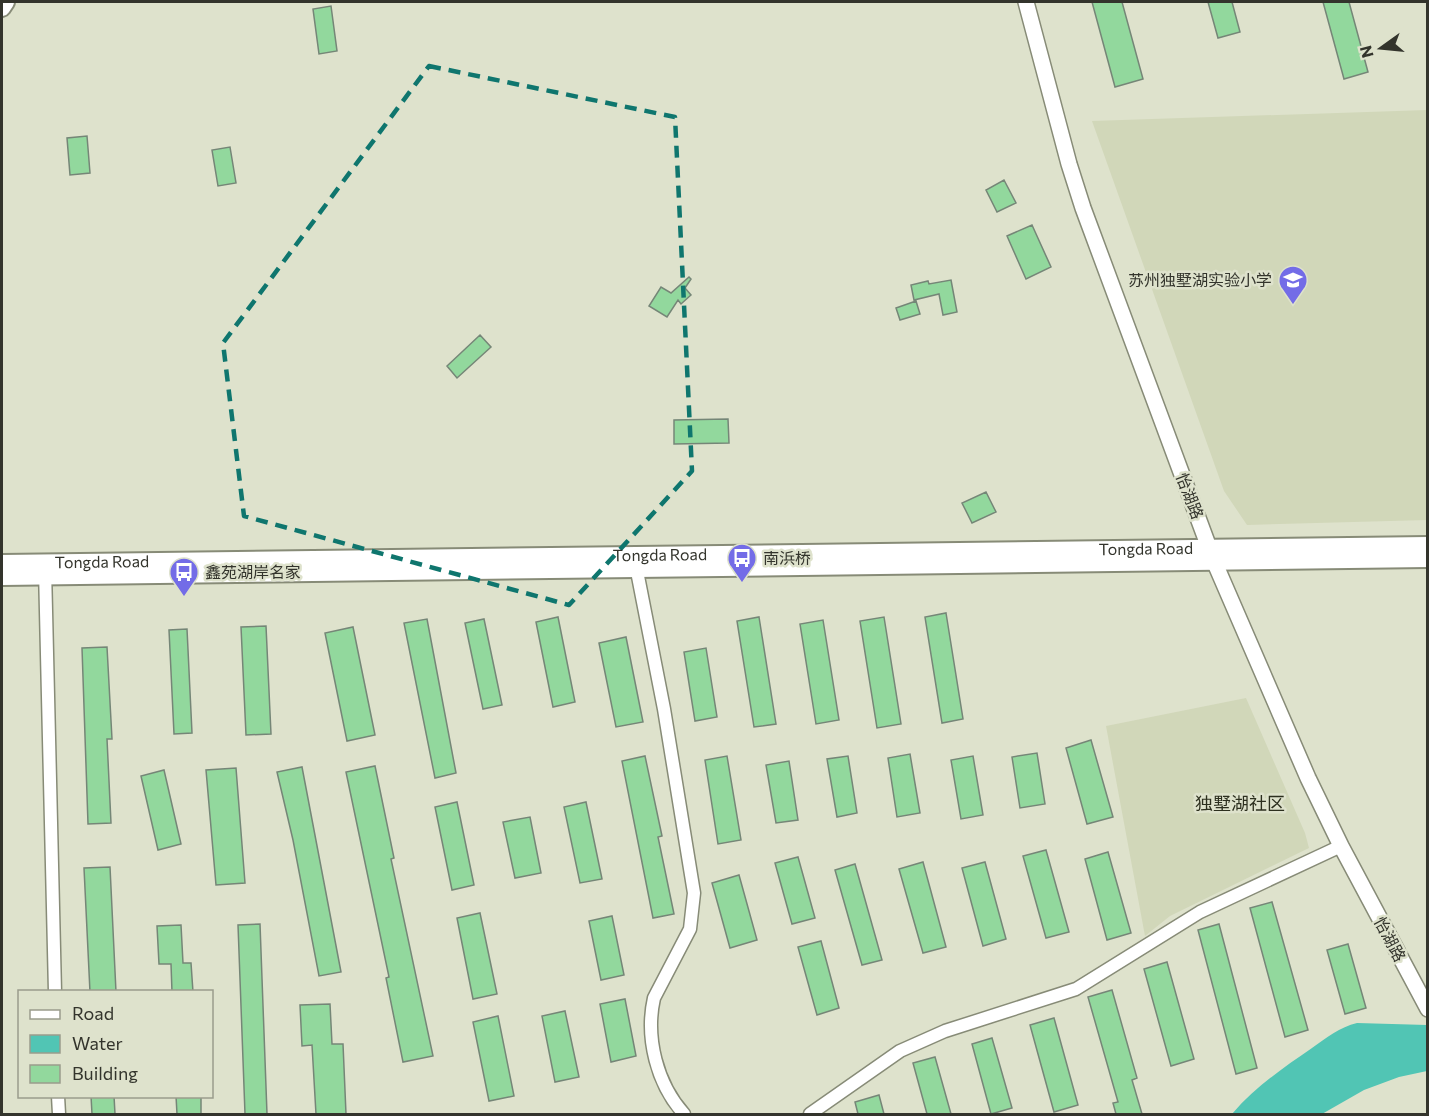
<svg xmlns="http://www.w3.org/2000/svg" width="1429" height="1116" font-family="Commissioner,'Noto Sans SC',sans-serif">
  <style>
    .built { fill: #d1d7b9 }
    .water { fill: #51c5b4 }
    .building { fill: #92d89d; stroke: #758677; stroke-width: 1.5 }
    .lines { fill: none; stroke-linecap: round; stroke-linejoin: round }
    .minor-casing { stroke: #878b77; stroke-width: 15 }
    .tertiary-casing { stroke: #878b77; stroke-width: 18 }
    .secondary-casing { stroke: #878b77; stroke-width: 20 }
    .minor { stroke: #fff; stroke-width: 12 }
    .tertiary { stroke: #fff; stroke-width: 15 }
    .secondary { stroke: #fff; stroke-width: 16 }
    .marked { fill: none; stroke: #0f766e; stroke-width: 4.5; stroke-dasharray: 12 8; stroke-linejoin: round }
    .labels { text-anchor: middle; stroke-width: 5; stroke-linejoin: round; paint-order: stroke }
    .poi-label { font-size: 16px; fill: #33342c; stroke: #dee2cc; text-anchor: start }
    .street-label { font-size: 16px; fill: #33342c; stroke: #dee2cc }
    .neighbourhood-label { font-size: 18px; fill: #2c2f1e; stroke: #dee2cc }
  </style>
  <rect width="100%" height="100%" fill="#dee2cc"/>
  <path class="built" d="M1427,110v410l-180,5 -23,-34 -132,-370z
    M1246,698l59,135 4,15 -139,68 -25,20 -39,-210z"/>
  <path class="water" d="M1357,1023l70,2v46l-28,6 -35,13 -42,24h-90c23,-27 51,-46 80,-66 14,-10 28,-21 45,-25z"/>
  <path class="building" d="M1092,2h30l21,77 -28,8z
    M1208,2h24l8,30 -22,6z
    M1323,2h26l19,70 -24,7z
    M331,6l6,45 -18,3 -6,-45z
    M87,136l3,37 -20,2 -3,-37z
    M230,147l6,36 -18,3 -6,-36z
    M1004,180l12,23 -19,9 -11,-22z
    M1032,225l19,42 -25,12 -19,-43z
    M689,277l2,2 -6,9 6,7 -10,9 -3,-4 -11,17 -18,-11 12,-19 10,6z
    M951,280l6,32 -14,3 -4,-21 -25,6 -3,-15 17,-4 1,3z
    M916,301l4,13 -20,6 -4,-12z
    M480,335l11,12 -34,31 -10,-12z
    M728,419l1,24 -55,1v-24z
    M986,492l10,20 -24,11 -10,-20z
    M946,613l17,106 -21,4 -17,-106z
    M558,617l17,85 -22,5 -17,-85z
    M759,617l17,107 -22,3 -17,-106z
    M884,617l17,107 -24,4 -17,-107z
    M427,619l29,154 -21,5 -31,-155z
    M484,619l18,86 -19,4 -18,-86z
    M823,620l16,100 -23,4 -16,-100z
    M266,626l5,108 -25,1 -5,-108z
    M353,627l22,108 -28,6 -22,-108z
    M187,629l5,104 -18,1 -5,-104z
    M626,637l17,85 -27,5 -17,-84z
    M107,647l5,92h-5l4,84 -23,1 -6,-176z
    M706,648l11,69 -22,4 -11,-69z
    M1091,740l22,77 -26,7 -21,-76z
    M1037,753l8,51 -25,4 -8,-51z
    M910,754l10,59 -23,4 -9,-59z
    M645,756l17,80 -4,1 16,77 -21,4 -31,-157z
    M727,756l14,84 -23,4 -13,-84z
    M848,756l9,57 -20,4 -10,-58z
    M973,756l10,59 -22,4 -10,-59z
    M789,761l9,59 -22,3 -10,-58z
    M375,766l19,92 -3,1 42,197 -30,6 -17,-84 3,-1 -43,-205z
    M302,767l39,205 -22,4 -26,-136 -16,-68z
    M236,768l9,115 -29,2 -10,-115z
    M164,770l17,74 -23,6 -17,-74z
    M457,802l17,83 -22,5 -17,-83z
    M586,802l16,77 -22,4 -16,-76z
    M530,817l11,56 -26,5 -12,-56z
    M1046,850l23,82 -23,6 -23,-82z
    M1108,852l23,81 -24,7 -22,-81z
    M798,857l17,61 -23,6 -17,-61z
    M923,862l23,85 -23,6 -24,-84z
    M985,862l21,77 -23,7 -21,-78z
    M855,864l27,96 -20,5 -27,-95z
    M110,867l6,125h-26l-6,-124z
    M739,875l18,65 -27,8 -18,-65z
    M1272,902l36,128 -23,7 -35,-129z
    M480,913l17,81 -24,5 -16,-81z
    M612,916l12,59 -23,5 -12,-59z
    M260,924l7,190h-22l-7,-189z
    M1219,924l38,144 -21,6 -38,-144z
    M181,925l2,38h8l2,29h-21l-1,-28h-12l-2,-38z
    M821,941l18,67 -22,7 -19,-68z
    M1348,944l18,64 -21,6 -18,-64z
    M1167,962l27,97 -23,7 -27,-97z
    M1112,990l25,88 -5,2 10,34h-26l-3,-11 5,-1 -30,-105z
    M625,999l11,57 -25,6 -11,-58z
    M330,1004l2,40h11l3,70h-30l-4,-69 -10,1 -2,-41z
    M565,1011l14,66 -24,5 -13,-66z
    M498,1016l16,80 -25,5 -16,-79z
    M1054,1018l24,87 -24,7 -24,-87z
    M992,1038l20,70 -21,6 -19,-70z
    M935,1057l16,57h-24l-14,-51z
    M879,1095l5,19h-26l-3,-12z
    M91,1096h23l1,18h-23z
    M176,1096h25v18h-24z"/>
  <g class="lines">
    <g class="minor-casing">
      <path id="minor" d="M635,561l29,148 30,184 -4,36 -36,69c-9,40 3,86 30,116
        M45,569l10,423
        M58,1096l1,18
        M810,1114l90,-63 45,-20 131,-42 124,-77 141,-66"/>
    </g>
    <g class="tertiary-casing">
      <path id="tertiary" d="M1026,2l43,162 14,44 131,353 94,217 33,68 87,163"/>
    </g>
    <g class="secondary-casing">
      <g id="secondary">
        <path d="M2,8l4,-6"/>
        <path id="s1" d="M2,563l1426,-18"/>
        <path d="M2,577l1426,-18"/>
      </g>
    </g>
    <use href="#minor" class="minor"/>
    <use href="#tertiary" class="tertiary"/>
    <use href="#secondary" class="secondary"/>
  </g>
  <path class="marked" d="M429,66l246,51 17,354 -123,134 -325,-89 -21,-173z"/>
  <defs>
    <g id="school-pin" transform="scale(1.5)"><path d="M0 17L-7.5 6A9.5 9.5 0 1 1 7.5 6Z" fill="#736ce7" stroke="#dee2cc"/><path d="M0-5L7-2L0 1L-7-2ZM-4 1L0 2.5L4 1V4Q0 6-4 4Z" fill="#fff"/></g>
    <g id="bus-pin" transform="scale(1.5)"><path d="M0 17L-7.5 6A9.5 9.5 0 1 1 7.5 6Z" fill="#736ce7" stroke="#dee2cc"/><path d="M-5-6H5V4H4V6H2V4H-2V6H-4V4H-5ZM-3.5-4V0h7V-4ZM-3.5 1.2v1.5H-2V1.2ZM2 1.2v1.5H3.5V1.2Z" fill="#fff"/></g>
  </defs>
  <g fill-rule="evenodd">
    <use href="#school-pin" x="1293" y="280"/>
    <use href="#bus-pin" x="742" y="558"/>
    <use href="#bus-pin" x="184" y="572"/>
  </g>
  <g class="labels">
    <g class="poi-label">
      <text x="1272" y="286" text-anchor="end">苏州独墅湖实验小学</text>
      <text x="763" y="564">南浜桥</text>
      <text x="205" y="578">鑫苑湖岸名家</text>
    </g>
    <g class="street-label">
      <text transform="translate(1190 496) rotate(69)" y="6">怡湖路</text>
      <text dy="6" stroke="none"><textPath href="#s1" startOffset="1144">Tongda Road</textPath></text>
      <text dy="6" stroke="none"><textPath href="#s1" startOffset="658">Tongda Road</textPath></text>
      <text dy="6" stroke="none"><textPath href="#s1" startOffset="100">Tongda Road</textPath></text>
      <text transform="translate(1390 939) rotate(62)" y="6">怡湖路</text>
    </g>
    <g class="neighbourhood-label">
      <text x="1240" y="810">独墅湖社区</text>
    </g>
  </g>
  <rect width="1429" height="1116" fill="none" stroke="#33342c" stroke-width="6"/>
  <rect x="18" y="990" width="195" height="108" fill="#dee2cc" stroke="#9a9c8c" stroke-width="1.5"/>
  <rect x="30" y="1010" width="30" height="9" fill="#ffffff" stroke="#9a9c8c" stroke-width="1.5"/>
  <text x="72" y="1020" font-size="18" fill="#33342c">Road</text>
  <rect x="30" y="1035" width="30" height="18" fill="#51c5b4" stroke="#9a9c8c" stroke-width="1.5"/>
  <text x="72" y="1050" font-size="18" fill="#33342c">Water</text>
  <rect x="30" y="1065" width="30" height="18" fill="#92d89d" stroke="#9a9c8c" stroke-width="1.5"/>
  <text x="72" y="1080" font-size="18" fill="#33342c">Building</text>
  <g transform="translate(1381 48) rotate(255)" stroke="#dee2cc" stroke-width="4.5" paint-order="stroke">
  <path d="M0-4.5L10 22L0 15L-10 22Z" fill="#33342c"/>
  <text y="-9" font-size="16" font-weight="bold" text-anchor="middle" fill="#33342c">N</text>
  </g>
</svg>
